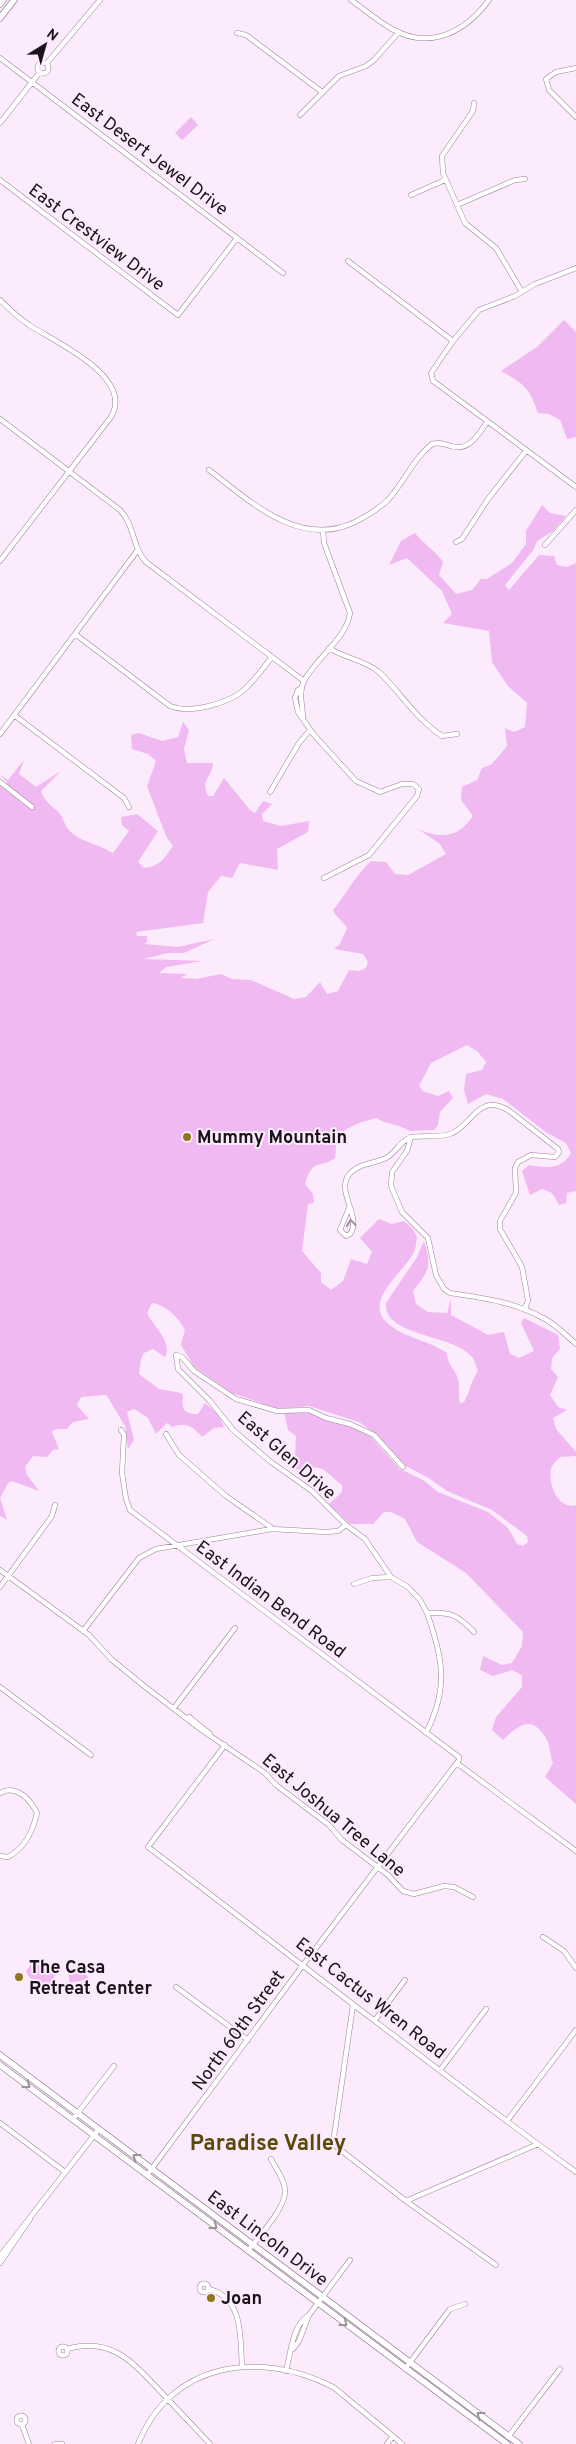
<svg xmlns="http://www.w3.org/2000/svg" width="576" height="2444" font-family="Overpass,sans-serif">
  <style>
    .green { fill: #f0b9f1 }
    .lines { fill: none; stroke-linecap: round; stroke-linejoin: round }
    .minor-casing { stroke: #9b819c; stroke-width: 5.5 }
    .major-casing { stroke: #9b819c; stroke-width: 7 }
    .minor { stroke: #fff; stroke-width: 4.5 }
    .major { stroke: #fff; stroke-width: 5.5 }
    .oneway { stroke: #999499 }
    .poi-dot { fill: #8f761b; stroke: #fcebfc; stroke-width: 2 }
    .labels { text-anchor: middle; stroke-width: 4; stroke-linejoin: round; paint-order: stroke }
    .street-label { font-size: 18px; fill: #1c121c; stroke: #fcebfc }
    .poi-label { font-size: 18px; font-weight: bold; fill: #1c121c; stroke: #fcebfc; text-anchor: start }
    .district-label { font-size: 22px; font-weight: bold; fill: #5a4909; stroke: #fcebfc }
  </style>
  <rect width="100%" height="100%" fill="#fcebfc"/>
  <path class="green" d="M191,117l7,8 -16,15 -7,-7z
    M564,320l12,12v105l-9,2 -7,-19 -11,-6 -11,-1c-9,-26 -14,-29 -37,-42l36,-24z
    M542,505l8,8 16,3 -13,15 -16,10 -3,8 -29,36 4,5 30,-35 15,1 3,9 10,2 9,-4v628l-9,2 -1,10 -7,2 -7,-12 -10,-4 -12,6 -8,-24 7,-6c17,3 33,5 42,-12l-5,-10 -19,-10 -44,-34 -17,-5 -18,10 -4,-14 2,-16 16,-4 4,-8 -8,-10 -11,-7 -36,18 -12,23 4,5 15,5 11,-5 4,7 -13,14 -2,13 -4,5 -25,1c-9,-7 -22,-6 -33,-13 -11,3 -29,8 -36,17 -5,6 -4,16 -5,23 -17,12 -21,-2 -30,26l8,10 1,9 -6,1 -6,47 19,22v9l10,8 12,-9 8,-22 16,5 5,-12 -12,-14 19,-19 13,5 12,-3 8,7 5,9c-1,5 -1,11 -3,15 -11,22 -55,51 -23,74 17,13 39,15 56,27 0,12 8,15 11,26 2,7 0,16 2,24l4,-1c6,-10 6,-19 14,-31 -2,-4 -3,-11 -6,-14 -18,-23 -89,-20 -86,-54l31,-46 7,-16c8,25 5,30 -11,50l3,13 12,8 19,1 4,-14v16l37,20 16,-3 6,22 9,4 15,-7 -13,-28 3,-5 34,17 2,14 -8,9 -1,11 7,8 -8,18 8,12 9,3 -14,8 3,11 20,23v4l-16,1c-3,3 -8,8 -9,12 -3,15 7,41 25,36v299l-31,-27 8,-14c-3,-7 -3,-18 -6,-23 -15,-26 -27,-16 -44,0l-11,-10 4,-13 26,-30v-12l-10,-5 -19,6 -13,-6 3,-14 19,9 10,-2 10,-17 1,-14 -57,-59 -49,-31 -12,-23 -14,-7h-7l-11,12h-23l-21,-20 13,-12v-7c-16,-11 -18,-24 -39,-14l-15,-5 -1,-4 8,-6 1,-20 -8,-6 -4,-18 28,1 11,6 27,6 21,12 29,32 23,11 15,12 50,20 20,16 9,16 6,2 5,-4 -1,-6 -35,-26 -45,-19 -20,-14 -23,-12 -27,-30 -18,-13 -50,-16 -31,3 -46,-16 -38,-26 -13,-22 4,-15c-6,-12 -19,-25 -33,-27l-5,10c6,13 26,29 18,44l-12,-8 -9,4 -3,6 -2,15 20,15 22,4 2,3c-2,13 1,19 15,18l7,-11 13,11 6,13 -10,1 -12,9c-10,-11 -16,-15 -30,-10l-5,-4 -11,11 -8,-16 -14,-9 -7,3 7,28 -6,9 -3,-23 -16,-27 -3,-4 -25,2 -4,8 12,14 -16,3 -6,7h-11l-4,3 7,17 -6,1 -6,7 -14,-1 -8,11 2,8 12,16 -27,-10 -4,2 -8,15 7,22 -7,-4v-730l30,23 3,-4 -27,-21 1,-2 -7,-7 8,5 16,-20 -5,14 17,13 25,-16 -20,20c4,11 10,14 17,21 5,4 6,12 10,17 11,13 31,15 45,24l16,-22 -7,-6 -1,-8 16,-3 21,17 -20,31 6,6c15,-1 21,-10 29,-22l-7,-10 -19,-50 9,-25 -8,-7 -16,-5 -1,-14 8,-2 23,8 16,-4 5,-15 6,8 -5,19 3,14h26c-1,15 -13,16 -5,33h5l11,-18 26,32 5,3 8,-12 9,3 -10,10 1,7 18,5 28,-5 -1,11 -31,17 1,21 -38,-7 -8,15 -11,-2 -13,16 -5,31 -67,9 1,4h10v6l-3,2 34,3 36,-8 -30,14h-17l-23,6 58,2 -36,6 -7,6 28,1 -6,4 15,1 25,-5 11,5 19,1 43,19 12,-2 14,-15 7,12 11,-3 11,-21 10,1 7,-3 2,-6 -5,-8 -29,-5 6,-5 7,-16c-4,-8 -11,-10 -14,-18 13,-16 23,-35 38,-49l15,1 9,12 13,1 38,-21 -6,-10 -22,-15c23,11 41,8 55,-13l-12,-16 1,-13 15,-7 5,-12 10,-4 15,-18 -2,-18 9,4 11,-5 2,-24 -19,-17 -16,-24 -3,-31 -46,-8 9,-9 -10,-23 -35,-33 -18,7 12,-24 14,-8c8,11 20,17 28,29l-4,13 17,19 16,-4 9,-11h6l25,-16 14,-19v-13z
    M37,1957l20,16 -11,16 -17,-12 -3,-6z
    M70,1971h14l5,8 -19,4 -2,-10z"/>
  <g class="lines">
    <g class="minor-casing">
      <path id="minor" d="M351,0c14,10 27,21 41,29 39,22 74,2 97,-29
        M237,33l9,2 76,57
        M0,58l283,215
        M37.5 68a5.5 5.5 0 1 1 11 0a5.5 5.5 0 1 1-11 0Z
        M47,63l53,-63
        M576,68l-20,4 -10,7 3,11 27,27
        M474,103l-1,8 -31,45 1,17 22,50 31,25 26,44
        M300,115l39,-39 27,-10 8,-6 25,-28
        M0,123l40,-51
        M0,180l178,135 59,-77
        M411,195l34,-15
        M457,205l58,-25 10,-1
        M348,261l105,80
        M576,268l-41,16 -20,12 -36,14 -26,31 -22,32 2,8 7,5 136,101
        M0,300c9,9 19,18 29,25 26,17 106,52 82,92l-111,144
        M0,419l120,91c15,16 12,37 26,52l158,119
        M209,470c41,31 90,79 146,52 12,-6 22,-12 32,-21 16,-17 26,-42 45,-57 7,-2 12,0 19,2 18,6 27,-11 36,-24
        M456,542l6,-3 26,-40 38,-48
        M545,545l31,-35
        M75,634l95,72c13,5 22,3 35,1 39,-9 43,-20 67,-50
        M329,648c15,10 36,12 50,24 22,21 37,47 63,64l15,-2
        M302,688l-4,2 -3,8 3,14 16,23 42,46 24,11 22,-8h11l6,5 -2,7 -48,59 -45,23
        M14,715l110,83 5,9
        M303,719c0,-13 -5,-26 1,-38 11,-22 43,-43 46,-68l-26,-70 -1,-13
        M0,734l137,-183
        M0,782l32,25
        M270,792l29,-49 11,-13
        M411,1137l-4,14 -15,21 -1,14 11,26 26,26 8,37 8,14 6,4c34,5 65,9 95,26 11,6 21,16 31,25
        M349,1208l-9,22 6,6 4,-2c12,-16 -13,-41 -2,-58 9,-13 26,-12 38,-18 10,-5 14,-18 26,-21 13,-2 26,1 38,-3 15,-5 22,-23 36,-28 8,-3 15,0 22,4l50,39 1,3 -4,5 -24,-2 -13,7 -3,6 1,25 -16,28v8l22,38 6,33 -3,9
        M121,1430l3,5 -2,38 4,26 4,11 329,247v3l-159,209 -153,206
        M166,1434l13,21 47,41 46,32
        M403,1467l-29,-32 -24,-11 -24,-6 -17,-8 -32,1 -41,-12 -42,-28 -12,-14 -6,-2 2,14 32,32 23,29 38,32 41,29 34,34 19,14 26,38 17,10 12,13 7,13c24,-1 31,2 47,19
        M0,1570l89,65 22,24 33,27 59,45 62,42 11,12 53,40 13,15 46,35 15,16 11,3 30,-8 10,1 19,10
        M354,1584l18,-6 19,-1
        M0,1587l52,-71 3,-11
        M83,1631l56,-73 17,-9 116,-20 54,3 12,-1 8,-6
        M0,1687l91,68
        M174,1708l61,-80
        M189,1717l21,17
        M426,1733c23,-45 17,-75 1,-120
        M225,1745l-77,102c143,108 283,220 428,325
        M458,1764l118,87
        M0,1793c16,-9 30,6 37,20 -4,18 -12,35 -29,44l-8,-1
        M543,1937l21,14 12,17
        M176,1987l72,53
        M353,2005l-20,139 73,57 90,64
        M375,2020l30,-40
        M441,2069l45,-60
        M73,2119l41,-53
        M507,2121l69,-91
        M0,2123l65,49
        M406,2201l132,-57
        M248,2251c10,-14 38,-43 37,-60 0,-11 -9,-22 -14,-32
        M0,2256l99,-127
        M0,2263l30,-44
        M199.5 2288a4.5 4.5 0 1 1 9 0a4.5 4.5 0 1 1-9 0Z
        M209,2289c35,10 31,48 33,77
        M58.5 2351a4.5 4.5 0 1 1 9 0a4.5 4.5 0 1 1-9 0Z
        M67,2349c46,-13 67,15 95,44 16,17 32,34 48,51
        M293,2349l6,-8 10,-26
        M405,2369l45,-60 15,-5
        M286,2371c5,-18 6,-46 23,-56l41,-55
        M16.5 2420a4.5 4.5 0 1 1 9 0a4.5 4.5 0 1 1-9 0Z
        M22,2425l7,19
        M508,2437l52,-68
        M55,2444h7
        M138,2444c33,-82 120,-94 193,-58 9,5 16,13 24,19 16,13 32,26 47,39
        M387,2444l6,-8"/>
    </g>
    <g class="major-casing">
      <path id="major" d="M0,4l3,-4
        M0,18l14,-18
        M0,2055l519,389
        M0,2065l507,379"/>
    </g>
    <use href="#minor" class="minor"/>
    <use href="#major" class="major"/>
  </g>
  <defs><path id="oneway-chevron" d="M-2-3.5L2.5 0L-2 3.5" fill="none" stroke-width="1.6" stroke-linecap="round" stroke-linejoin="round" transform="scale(1.25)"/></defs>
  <g class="oneway">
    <use href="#oneway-chevron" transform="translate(351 1223) rotate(-96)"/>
    <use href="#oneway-chevron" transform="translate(27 2085) rotate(37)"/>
    <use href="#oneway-chevron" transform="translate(136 2157) rotate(-143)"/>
    <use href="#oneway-chevron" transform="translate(214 2226) rotate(37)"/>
    <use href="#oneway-chevron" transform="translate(344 2323) rotate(37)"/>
    <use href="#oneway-chevron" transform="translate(480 2415) rotate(-143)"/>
  </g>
  <g class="poi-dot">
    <circle cx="187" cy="1137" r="5"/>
    <circle cx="19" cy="1977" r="5"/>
    <circle cx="211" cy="2298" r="5"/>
  </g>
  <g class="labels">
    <g class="street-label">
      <text transform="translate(150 154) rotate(37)" y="6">East Desert Jewel Drive</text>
      <text transform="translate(97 237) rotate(37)" y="6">East Crestview Drive</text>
      <text transform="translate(287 1455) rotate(41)" y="6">East Glen Drive</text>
      <text transform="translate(271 1599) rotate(37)" y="6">East Indian Bend Road</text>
      <text transform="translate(334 1815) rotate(40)" y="6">East Joshua Tree Lane</text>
      <text transform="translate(371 1998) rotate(38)" y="6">East Cactus Wren Road</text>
      <text transform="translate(238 2030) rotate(-54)" y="6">North 60th Street</text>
      <text transform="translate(268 2238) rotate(37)" y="6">East Lincoln Drive</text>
    </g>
    <g class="poi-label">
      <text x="197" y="1143">Mummy Mountain</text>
      <text x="29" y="1973">The Casa<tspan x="29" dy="21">Retreat Center</tspan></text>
      <text x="221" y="2304">Joan</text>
    </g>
    <g class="district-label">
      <text x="268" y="2150">Paradise Valley</text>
    </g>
  </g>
  <g transform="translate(45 45) rotate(37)" stroke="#fcebfc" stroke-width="4" paint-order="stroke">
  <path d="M0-4L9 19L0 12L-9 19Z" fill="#1c121c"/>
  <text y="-8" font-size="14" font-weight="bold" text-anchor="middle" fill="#1c121c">N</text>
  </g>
</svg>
